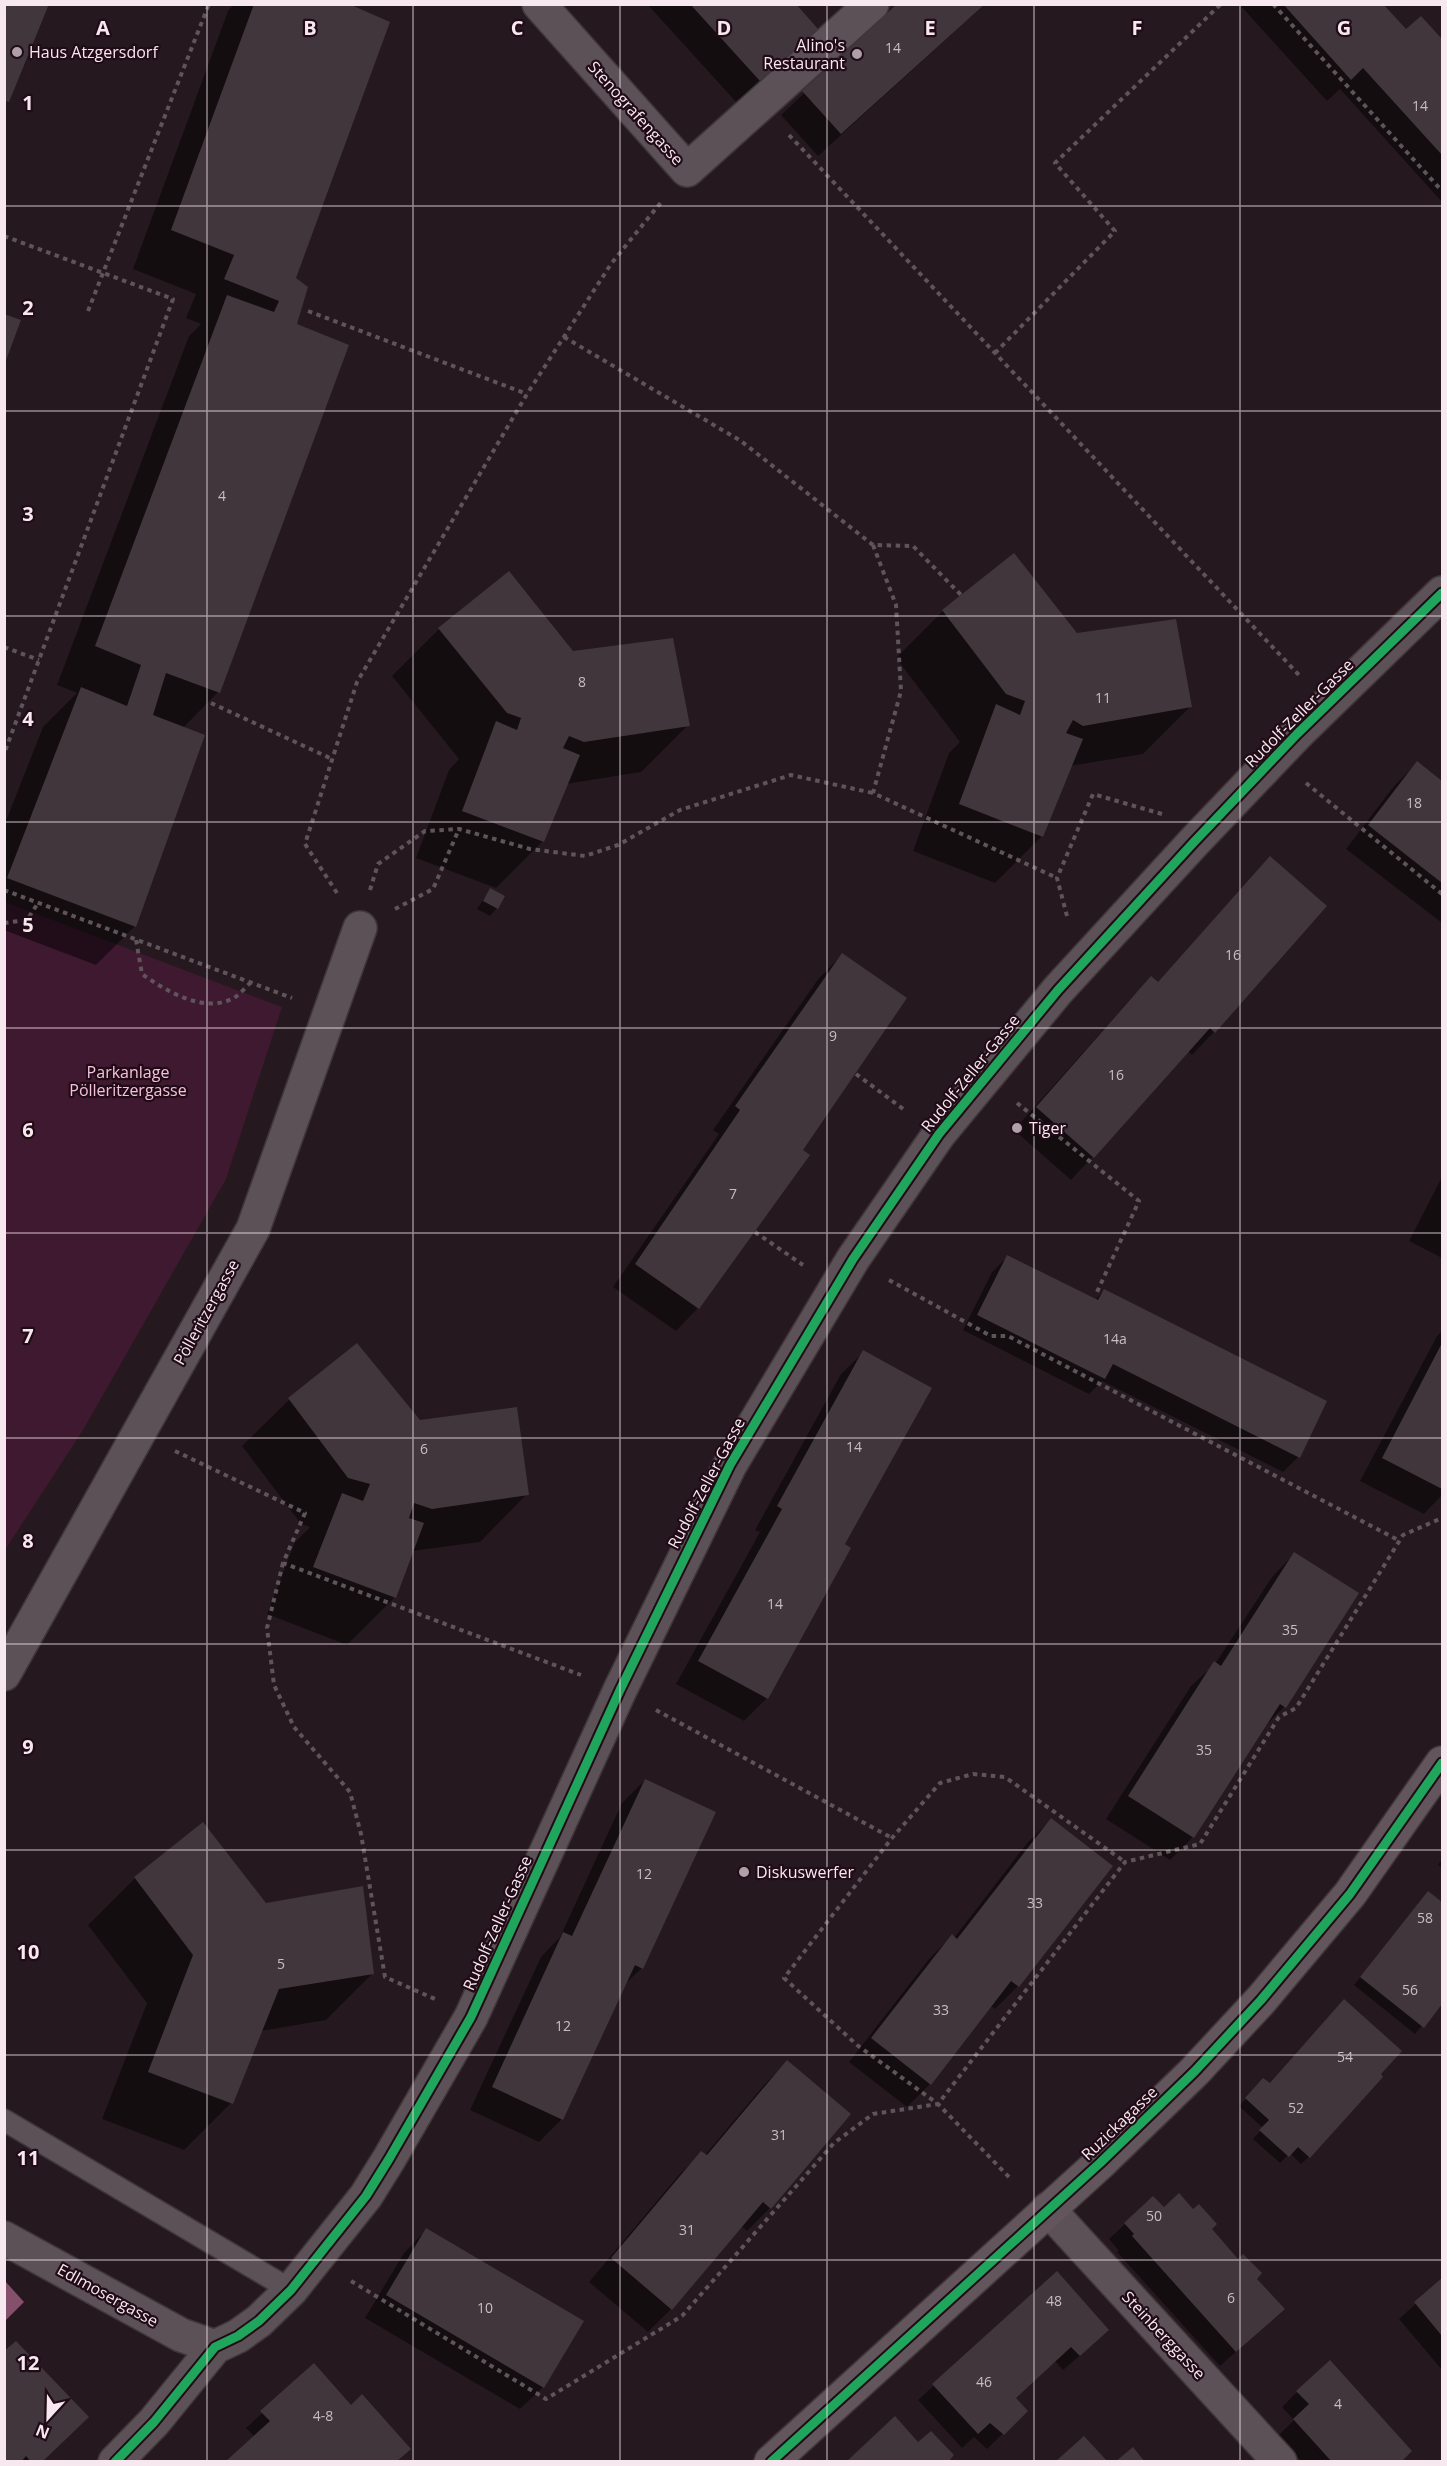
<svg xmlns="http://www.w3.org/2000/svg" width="1447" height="2466" font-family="'Open Sans',sans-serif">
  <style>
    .green { fill: #3f192f }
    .water { fill: #85506b }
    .shadow { fill: #0007 }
    .building { fill: #41363b }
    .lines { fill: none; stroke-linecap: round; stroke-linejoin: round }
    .lane-casing { stroke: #3f363b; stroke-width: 24 }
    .street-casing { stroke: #3f363b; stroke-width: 36 }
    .secondary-casing { stroke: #3f363b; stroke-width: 36 }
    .path { stroke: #5e545a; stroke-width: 4; stroke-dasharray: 4.5 4.5; stroke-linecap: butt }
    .lane { stroke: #5c5156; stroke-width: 21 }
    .street { stroke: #5c5156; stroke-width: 33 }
    .secondary { stroke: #62565c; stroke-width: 33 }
    .cycleway-casing { stroke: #200b16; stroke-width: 13 }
    .cycleway { stroke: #20a55d; stroke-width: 9 }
    .grid { fill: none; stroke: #f7e8ef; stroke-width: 1.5; stroke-opacity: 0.55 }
    .poi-dot { fill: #aea0a6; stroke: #200b16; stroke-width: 2 }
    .labels { text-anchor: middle; stroke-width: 4.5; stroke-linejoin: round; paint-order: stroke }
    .number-label { font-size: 14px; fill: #cabcc2 }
    .poi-label { font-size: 16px; fill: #f7e8ef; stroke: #200b16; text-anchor: start }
    .street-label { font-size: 16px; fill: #f7e8ef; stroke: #200b16 }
    .park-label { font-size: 16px; fill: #f5c0da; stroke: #200b16 }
    .grid-label { font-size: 20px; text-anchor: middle; font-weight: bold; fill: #f7e8ef; stroke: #200b16; stroke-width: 4.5; stroke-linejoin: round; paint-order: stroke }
  </style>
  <rect width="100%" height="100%" fill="#25191f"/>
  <path class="green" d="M5,902l277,105 -56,172 -143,251 -78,120z"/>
  <path class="water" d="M5,2281l19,21 -19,19z"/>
  <path class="shadow" d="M234,4h111l-51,274 1,47 -77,367 -35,36 -48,198 -39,39 -92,-35v-104l39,-99 34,-34 -20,-8 132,-349 12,-12 -15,-6 10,-24 -63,-25 95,-258z
    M647,4h147l22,25 -79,74z
    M899,4h86l-167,152 -37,-41z
    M1239,4h142l25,28 15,-14 21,24v160l-102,-113 -13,12z
    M943,611l134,23 113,73 -47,47 -73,12 -28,70 -47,47 -82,-32 36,-98 11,-11 -64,-84z
    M439,629l134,24 115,72 -47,47 -75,12 -23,57 -47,47 -80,-30 33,-88 10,-11 -67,-83z
    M1417,763l25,20v140l-96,-74 48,-63z
    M1270,858l-56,174 -22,23 -4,-4 -117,129 -57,-50 115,-129 22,-23 6,5z
    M490,890l7,18 -7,8 -13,-7z
    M842,955l-41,196 -103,157 -22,23 -63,-44 106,-153 -6,-4 106,-152z
    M1442,1177v81l-33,-17z
    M1007,1257l88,43 9,-9 194,166 -15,15 -181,-91 -13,13 -126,-64 29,-58z
    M1442,1331v164l-18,19 -64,-33 77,-145z
    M357,1345l62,77 108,72 -47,48 -68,9 -18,47 -47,47 -80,-31 28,-72 15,-15 -9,-3 -59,-78 47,-46z
    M864,1352l-21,193 6,3 -82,150 -23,23 -68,-37 84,-152 -5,-2 86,-156z
    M1294,1554l-10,153 -23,23 -68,107 -23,23 -64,-41 85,-133 24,-22 57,-87z
    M645,1780l-3,188 -19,18 -61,133 -23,23 -69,-32 71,-153 19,-20 62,-134z
    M1051,1820l-33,166 -23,23 -4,-3 -61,78 -23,23 -58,-45 80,-103 23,-23 2,2 74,-96z
    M202,1824l63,81 108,68 -47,47 -65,11 -30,72 -47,47 -82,-31 45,-116 -59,-78 47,-47z
    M1442,1859v9l-4,-3z
    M1428,1893l14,11v98l-27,32 -61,-49z
    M787,2062l62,52 -79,94 -23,23 -6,-5 -70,83 -23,23 -59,-50 89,-106 23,-23 4,2 59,-70z
    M1256,2088l53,69 -8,7 -11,-11 -10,10 -27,-24 10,-11 -24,-22z
    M1164,2209l46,20 45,50 12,45 -47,42 -103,-114 2,-1 -10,-12 16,-15z
    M426,2230l117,157 -23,22 -155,-91 39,-65z
    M1057,2273l34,73 -28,24 -8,-9 -41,37 12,13 -39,38 -13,-12 -12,11 -44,-48z
    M1442,2280v90l-43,-51z
    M4,2353l36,109h-36z
    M314,2365l82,97 -141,-25 -9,-9z
    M1297,2392l103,70h-98l-24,-26 16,-16 -12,-13z"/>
  <path class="building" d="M4,4h45l-40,98 -5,-2z
    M254,4h95l41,18 -94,256 12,9 -11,37 52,21 -129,348 -54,-20 -13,42 52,20 -69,192 -129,-49 74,-191 46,19 14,-41 -46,-19 132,-351 47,17 5,-11 -55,-22 10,-24 -63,-25z
    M690,4h106l22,25 -58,52z
    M897,4h88l-144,130 -39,-43z
    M1283,4h100l23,25 15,-13 21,23v116l-79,-87 -12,12z
    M4,314l17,6 -16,43h-1z
    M1014,553l63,80 99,-14 16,88 -109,19 -10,-6 -7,13 17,6 -40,98 -84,-33 37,-100 24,11 5,-14 -19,-7 -64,-84z
    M509,571l64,80 100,-13 17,88 -106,16 -15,-6 -6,12 17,7 -36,87 -82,-31 34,-90 21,9 4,-12 -14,-5 -69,-85z
    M1417,761l25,20v102l-74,-58z
    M1270,856l57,50 -112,127 -5,-5 -116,130 -58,-51 115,-131 7,6z
    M490,888l15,8 -7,13 -15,-8z
    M842,953l65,45 -104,152 7,5 -111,154 -64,-45 105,-154 -5,-4z
    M1007,1255l91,45 6,-11 223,112 -27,57 -187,-94 -8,15 -128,-64z
    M357,1343l63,77 97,-13 12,88 -97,14 -18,-6 -5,15 15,5 -28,75 -83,-31 29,-74 21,8 7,-17 -22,-6 -60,-80z
    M1442,1343v146l-60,-31z
    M863,1350l69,38 -87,156 6,4 -83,151 -70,-38 84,-152 -5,-3z
    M1294,1552l65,41 -73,115 -6,-4 -86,134 -66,-42 86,-135 7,5z
    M645,1779l71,33 -73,157 -8,-4 -72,155 -71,-33 71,-155 9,4z
    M1051,1818l62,48 -94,121 -8,-6 -80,104 -60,-47 81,-104 5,5z
    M203,1822l63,81 97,-17 11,88 -95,15 -46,115 -85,-32 45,-117 -59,-78z
    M1428,1891l14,11v102l-18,24 -64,-51z
    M1344,1999l58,52 -21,23 2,3 -73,81 -12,-11 -9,10 -30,-27 10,-10 -24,-22 18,-20 7,5z
    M787,2060l64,54 -80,95 -8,-7 -91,108 -61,-52 90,-107 6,4z
    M1179,2193l14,16 6,-5 18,20 -5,5 26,30 5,-5 19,19 -5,6 28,30 -49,43 -104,-116 2,-2 -10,-11 29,-27 11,11z
    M426,2228l158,93 -40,67 -158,-93z
    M1057,2271l52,59 -29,26 -9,-9 -55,51 12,13 -24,24 -14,-12 -12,11 -46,-50z
    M1442,2278v58l-28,-34z
    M16,2341l73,76 -47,45h-11l-5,-6 -5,6h-17v-111z
    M1330,2360l82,91 -11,11h-69l-39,-43 16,-15 -13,-13z
    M314,2363l37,42 11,-11 49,55 -15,13h-171l45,-41 -10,-10z
    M895,2416l23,26 13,-11 23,24 -6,7h-102z
    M1084,2436l24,26h-53z
    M1133,2447l12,15h-30z"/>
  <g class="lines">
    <g class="lane-casing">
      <path id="lane" d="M4,2120l287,170"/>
    </g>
    <g class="street-casing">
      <path id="street" d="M539,4l148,166 185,-166
        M4,1674l249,-445 107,-301
        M1048,2209l232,253
        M4,2238l177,97 34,12
        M115,2462l39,-40 61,-75 23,-11 21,-15 32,-31 75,-94 23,-37 82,-142 149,-327 110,-225 123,-206 86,-125 119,-144 136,-148 103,-108 145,-141"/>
    </g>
    <g class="secondary-casing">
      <path id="secondary" d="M771,2462l329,-299 95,-92 66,-71 89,-106 92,-131"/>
    </g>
    <path class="path" d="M1273,4l169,187
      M789,135l510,540
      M4,236l169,63 -169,455
      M88,311l121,-307
      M308,311l219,83
      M564,337l177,104 132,104 40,1 48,49
      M995,353l120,-122 -60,-68 166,-159
      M873,545l23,60 5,86 -28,102 184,85
      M4,647l35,13
      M211,703l121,56
      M1306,783l136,111
      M4,890l288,108
      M370,890l8,-26 47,-33 34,-2 71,20 55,7 33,-11 62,-35 111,-35 82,18
      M337,893l-32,-49 52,-162 170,-288 84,-130 51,-63
      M395,909l38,-20 26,-60
      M1067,916l-10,-38 36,-84 69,20
      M4,923l23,-3 11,-17
      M136,940l6,34c24,17 62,40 92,24 6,-4 12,-11 17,-16
      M856,1074l50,37
      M1017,1103l122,98 -42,91
      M755,1232l48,33
      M889,1280l102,56h17l392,205
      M175,1451l130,62 -22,50 298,112
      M283,1563l-16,65 7,57 20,42 56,65 11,42 24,143 50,22
      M656,1710l236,128
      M1009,2177l-71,-73 -81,-59 -73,-67 108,-140 48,-55 33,-9 32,3 120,85
      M351,2281l195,118 136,-83 152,-173 39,-29 65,-10 187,-242 75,-18 79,-127 17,-9 107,-173 39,-17"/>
    <use href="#lane" class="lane"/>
    <use href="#street" class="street"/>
    <use href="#secondary" class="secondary"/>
    <g class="cycleway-casing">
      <path id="cycleway" d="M115,2462l39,-40 61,-75 23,-11 21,-15 32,-31 75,-94 23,-37 82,-142 149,-327 110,-225 123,-206 86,-125 119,-144 136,-148 103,-108 145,-141
        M771,2462l329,-299 95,-92 66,-71 89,-106 92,-131"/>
    </g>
    <use href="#cycleway" class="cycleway"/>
  </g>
  <path class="grid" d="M207,4v2458M413,4v2458M620,4v2458M827,4v2458M1034,4v2458M1240,4v2458M4,206h1438M4,411h1438M4,616h1438M4,822h1438M4,1028h1438M4,1233h1438M4,1438h1438M4,1644h1438M4,1850h1438M4,2055h1438M4,2260h1438"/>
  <g class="poi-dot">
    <circle cx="17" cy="52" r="6"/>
    <circle cx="857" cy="54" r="6"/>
    <circle cx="1017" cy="1128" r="6"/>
    <circle cx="744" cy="1872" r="6"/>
  </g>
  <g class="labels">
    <g class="number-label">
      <text x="893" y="53">14</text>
      <text x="1420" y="111">14</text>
      <text x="222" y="501">4</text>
      <text x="582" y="687">8</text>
      <text x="1103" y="703">11</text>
      <text x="1414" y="808">18</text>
      <text x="1233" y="960">16</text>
      <text x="833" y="1041">9</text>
      <text x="1116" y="1080">16</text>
      <text x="733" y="1199">7</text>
      <text x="1115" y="1344">14a</text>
      <text x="854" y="1452">14</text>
      <text x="424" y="1454">6</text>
      <text x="775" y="1609">14</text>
      <text x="1290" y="1635">35</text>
      <text x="1204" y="1755">35</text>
      <text x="644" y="1879">12</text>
      <text x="1035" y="1908">33</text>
      <text x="1425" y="1923">58</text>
      <text x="281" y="1969">5</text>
      <text x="1410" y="1995">56</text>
      <text x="941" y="2015">33</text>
      <text x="563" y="2031">12</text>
      <text x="1345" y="2062">54</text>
      <text x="1296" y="2113">52</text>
      <text x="779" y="2140">31</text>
      <text x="1154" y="2221">50</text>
      <text x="687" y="2235">31</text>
      <text x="1231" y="2303">6</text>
      <text x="1054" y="2306">48</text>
      <text x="485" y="2313">10</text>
      <text x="984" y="2387">46</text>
      <text x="1338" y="2409">4</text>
      <text x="323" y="2421">4-8</text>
    </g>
    <g class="poi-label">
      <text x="845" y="51" text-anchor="end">Alino's<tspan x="845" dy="18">Restaurant</tspan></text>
      <text x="29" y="58">Haus Atzgersdorf</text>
      <text x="1029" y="1134">Tiger</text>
      <text x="756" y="1878">Diskuswerfer</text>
    </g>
    <g class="street-label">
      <text transform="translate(636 113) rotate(48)" y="6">Stenografengasse</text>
      <text transform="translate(1299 713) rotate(-45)" y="6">Rudolf-Zeller-Gasse</text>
      <text transform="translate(970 1073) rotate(-51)" y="6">Rudolf-Zeller-Gasse</text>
      <text transform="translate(206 1312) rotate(-61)" y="6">Pölleritzergasse</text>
      <text transform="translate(706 1483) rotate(-62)" y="6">Rudolf-Zeller-Gasse</text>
      <text transform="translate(497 1923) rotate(-66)" y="6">Rudolf-Zeller-Gasse</text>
      <text transform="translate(1119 2123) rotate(-44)" y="6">Ruzickagasse</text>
      <text transform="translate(108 2295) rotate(29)" y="6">Edlmosergasse</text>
      <text transform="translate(1164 2335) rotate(47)" y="6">Steinberggasse</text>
    </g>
    <g class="park-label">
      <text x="128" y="1078">Parkanlage<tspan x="128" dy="18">Pölleritzergasse</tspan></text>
    </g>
  </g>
  <g class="grid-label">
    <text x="103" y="35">A</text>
    <text x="310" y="35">B</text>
    <text x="517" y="35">C</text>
    <text x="724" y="35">D</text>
    <text x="930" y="35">E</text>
    <text x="1137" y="35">F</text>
    <text x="1344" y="35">G</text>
    <text x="28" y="110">1</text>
    <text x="28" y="315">2</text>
    <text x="28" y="521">3</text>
    <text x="28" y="726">4</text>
    <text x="28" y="932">5</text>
    <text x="28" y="1137">6</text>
    <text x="28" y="1343">7</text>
    <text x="28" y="1548">8</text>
    <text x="28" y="1754">9</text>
    <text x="28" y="1959">10</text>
    <text x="28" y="2165">11</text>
    <text x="28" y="2370">12</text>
  </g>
  <rect width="1447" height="2466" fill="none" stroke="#f7e8ef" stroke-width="12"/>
  <g transform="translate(48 2418) rotate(202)" stroke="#200b16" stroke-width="4.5" paint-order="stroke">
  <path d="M0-4.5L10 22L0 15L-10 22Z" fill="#f7e8ef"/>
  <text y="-9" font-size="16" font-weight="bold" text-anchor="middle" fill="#f7e8ef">N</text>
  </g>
</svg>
